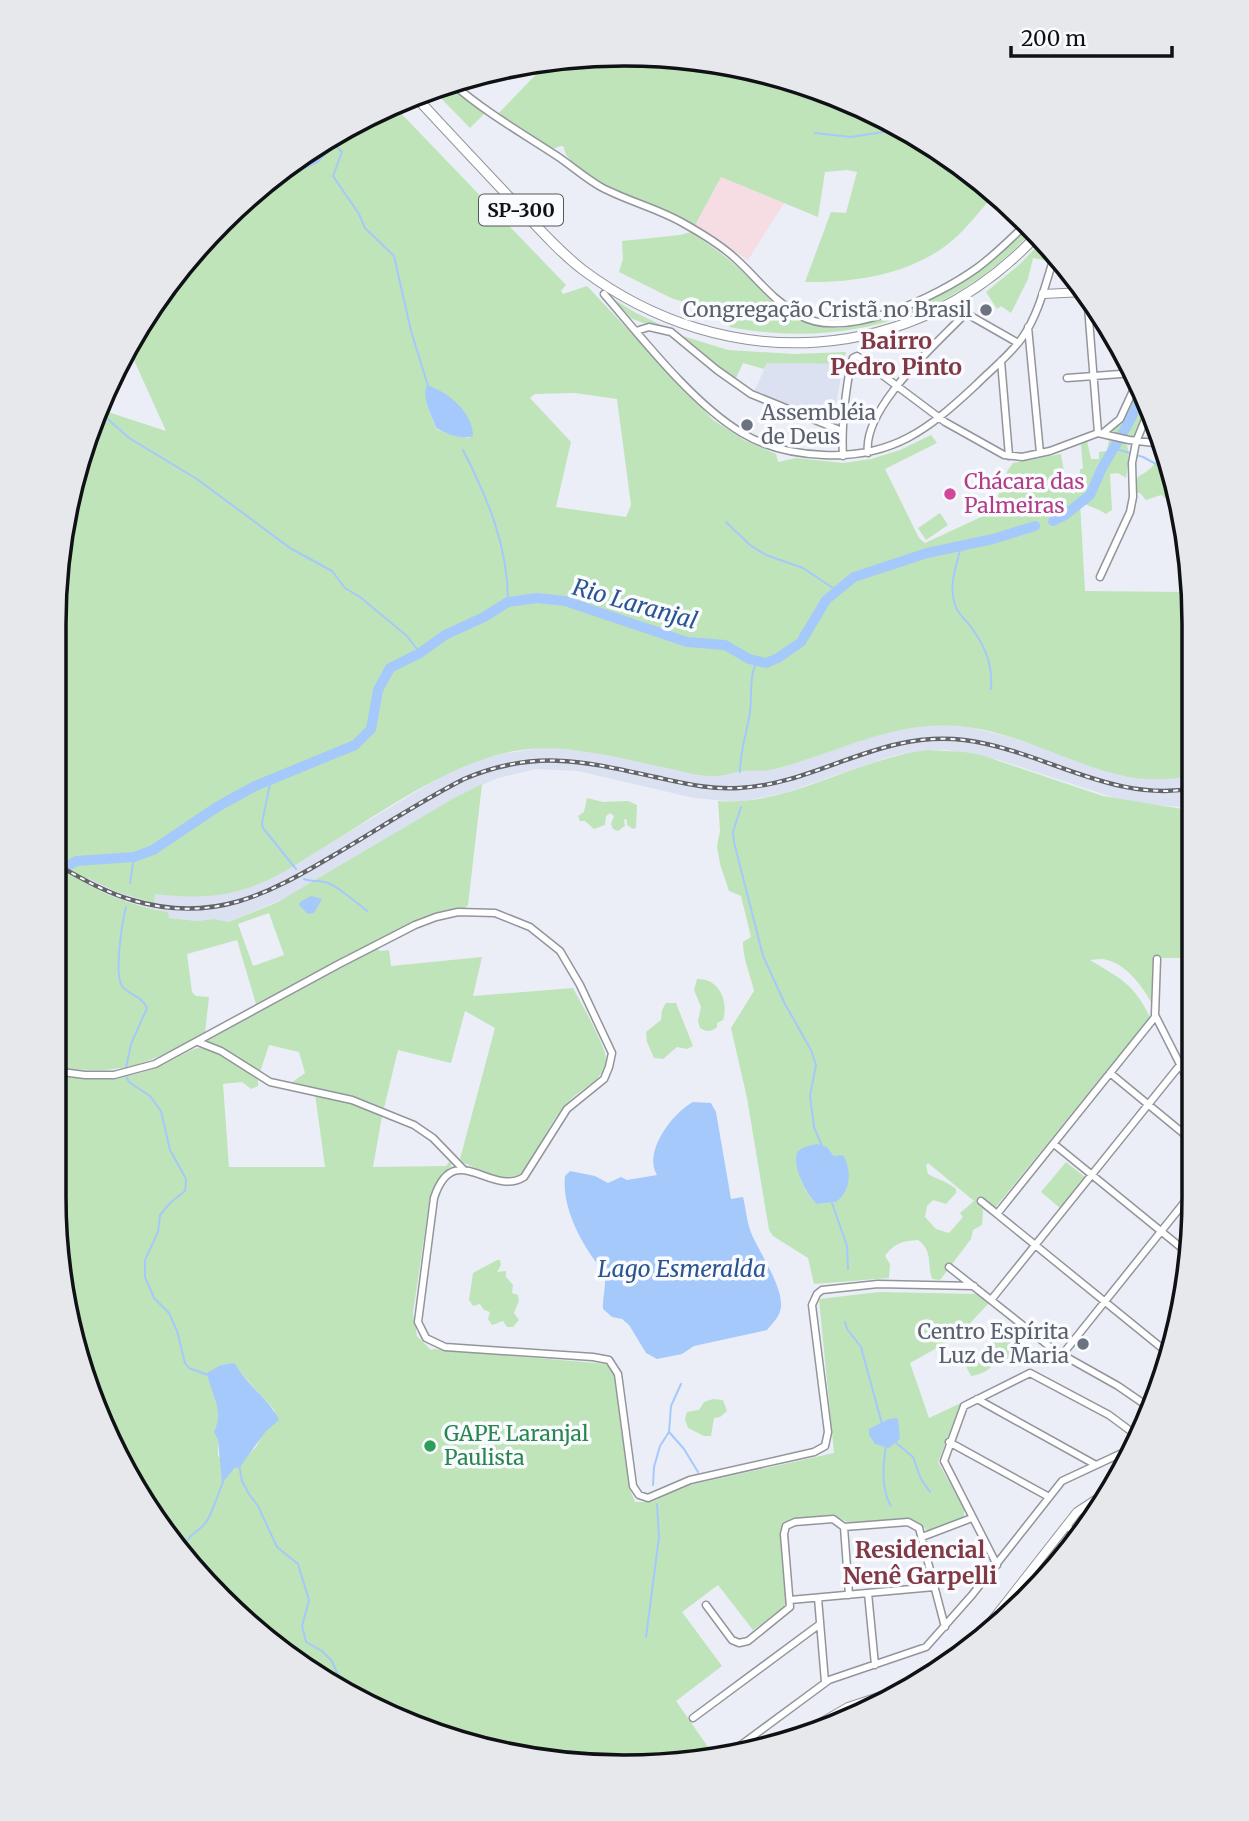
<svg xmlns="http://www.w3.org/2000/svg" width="1249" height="1821" font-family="Merriweather,serif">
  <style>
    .built { fill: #dbe1f0 }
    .industrial { fill: #f6dce3 }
    .green { fill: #bfe4b9; fill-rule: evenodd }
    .water { fill: #a6c9fb }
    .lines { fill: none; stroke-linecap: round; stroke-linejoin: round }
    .stream { stroke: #a6c9fb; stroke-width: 2 }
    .river { stroke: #a6c9fb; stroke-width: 10 }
    .street-casing { stroke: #92959c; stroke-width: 9 }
    .secondary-casing { stroke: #92959c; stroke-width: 10 }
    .primary-casing { stroke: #92959c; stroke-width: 11 }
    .street { stroke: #fff; stroke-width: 6 }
    .secondary { stroke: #fff; stroke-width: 8 }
    .primary { stroke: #fff; stroke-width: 9 }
    .rail-casing { stroke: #626469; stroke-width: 4.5 }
    .rail { stroke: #fafbfe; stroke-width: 2; stroke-dasharray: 5; stroke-linecap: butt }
    .worship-dot { fill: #6b7280; stroke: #fafbfe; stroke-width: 2.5 }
    .hotel-dot { fill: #d1479c; stroke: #fafbfe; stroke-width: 2.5 }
    .leisure-dot { fill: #2e9e5b; stroke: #fafbfe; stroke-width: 2.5 }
    .labels { text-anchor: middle; stroke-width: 7; stroke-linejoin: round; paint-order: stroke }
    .shield { fill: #fafbfe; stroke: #56575a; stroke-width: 2 }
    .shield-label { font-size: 19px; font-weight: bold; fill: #101114 }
    .worship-label { font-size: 21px; fill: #5b616d; stroke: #fafbfe; text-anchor: end }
    .hotel-label { font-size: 21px; fill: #b23c85; stroke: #fafbfe; text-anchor: start }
    .leisure-label { font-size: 21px; fill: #27864d; stroke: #fafbfe; text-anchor: start }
    .neighbourhood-label { font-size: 23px; font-weight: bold; fill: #813945; stroke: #fafbfe }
    .water-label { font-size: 23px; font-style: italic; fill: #2a5591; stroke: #fafbfe }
    .rim { fill: none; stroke: #101114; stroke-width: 3.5 }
  </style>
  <rect width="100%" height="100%" fill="#ebeef6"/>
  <path class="built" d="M767,363l76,1 -10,60 -79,-32z
    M947,725l21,2 38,9 123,41 23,2 43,-3v35l-16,-4 -55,-6 -125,-41 -53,-10h-18l-36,6 -108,37 -45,9 -45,-4 -116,-27 -42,-2 -38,9 -30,13 -178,105 -61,26 -15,-3 -17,2 -29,-3 -1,-6 -43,-10 -39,-19 3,-5 52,14 27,3 33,1 33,-4 46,-18 165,-99 38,-16 20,-5 40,-6 41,2 113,24 21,2 26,-5 34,-2 109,-37 40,-6z"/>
  <path class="industrial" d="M721,177l63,26 -36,57 -53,-35z"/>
  <path class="green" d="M624,54l111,11 107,33 99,52 54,44c-14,15 -26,32 -41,45 -40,35 -98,44 -149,43l26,-70 15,1 11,-41 -10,-2 -22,2 -7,45 -97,-40 -26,48c-25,-15 -131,-49 -131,-78l-3,-1 -9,3 -54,-35 50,-52z
    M449,85l36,28 -15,15 -37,-38z
    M393,105l173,180 -5,6 2,3 24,-8 126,134 31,20 32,14 2,8 18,-4 47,5 28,-4 29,-9 31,-15 6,8 -52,26 34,69 6,5 67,-31 16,-42 5,-7 48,-9 6,36 7,4 4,-5 2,-20h3l-2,-25 6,-3 4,18h8v-7l8,-1 2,-11 6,1 2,-5 -5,-2v-4l7,-7 20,-41 11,21 -14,33 -10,2 -1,4c7,10 2,24 1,36l-8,-5 -8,1 2,36 -6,4c-9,-6 -18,-8 -26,-12l5,89 104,1c-8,-19 -5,-40 -9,-61l5,-8 10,102v151c-22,3 -44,5 -66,1 -56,-11 -106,-43 -162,-50 -70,-9 -127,25 -192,42 -11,3 -21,1 -32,2 -9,1 -18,5 -27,5 -18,1 -37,-6 -54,-9 -47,-10 -93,-23 -141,-17 -71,10 -144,66 -205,102 -22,14 -44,28 -68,36 -30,10 -62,10 -93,6l-1,9 -39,-12 -27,-13 -3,5c27,15 52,24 83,29l1,6 28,3 17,-2 15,3 49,-20 178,-105 26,-13 -14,121 -3,3 -30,6 -21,8 -158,82 -19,-64 -50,14 5,38 4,4 13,1 -4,36c-58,32 -83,43 -151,34v-442l6,-55 7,-3 -6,-9 4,-44 37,-108 9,7 55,18 -37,-82 92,-127 67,-55 8,6 39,-29 -2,-7zM426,387l43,51 -23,-5 -10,-4 -9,-24zM575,393l42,6 14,106 -5,12 -70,-10 15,-65 -41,-44 5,-4zM269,913l15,42 -31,11 -15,-42z
    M1030,225l4,4c-78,88 -190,120 -305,98l6,-9 -64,-20 -52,-26 4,-13 -1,-18 58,-6 11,-3c15,11 31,21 44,33 31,27 59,65 105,63 81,-20 131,-44 190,-103z
    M1043,240l9,11 -3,10 -16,-3 -5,21 -17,34 -10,-7 -4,3 -11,-17 34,-28z
    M612,298l24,15 38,18c-23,-7 -53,-9 -62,-33z
    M683,336l45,14 67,4 51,-2 -3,12 -76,-1 -3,6 -21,-6 -8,17z
    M1159,458l8,1 9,30 -9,10 -6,-4 -15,5 -6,-7 -5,-1c1,-21 4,-13 16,-24 3,-3 5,-7 8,-10z
    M940,513l8,12 -22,15 -8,-12z
    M928,750l36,2 17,3 122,41 92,15v147h-42l-2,44c-9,-16 -24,-37 -44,-42 -5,-2 -12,0 -17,0 31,19 43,23 60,57l-160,197 -7,-5 -1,16 -9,5 -2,9 -31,41 -8,-1c-5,-16 1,-28 -14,-39 -15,1 -24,3 -33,16l5,8 -1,14 -75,6 -6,-26 -35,-22 -4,-6 -22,-132 -16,-70 23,-37c-4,-18 -11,-31 -11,-49l8,-5 -10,-41 -12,-5 -9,-27 -3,-18 3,-15 -2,-30c69,6 139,-43 210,-51zM827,1147l7,9 13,32 -11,14 -19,2c-13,-9 -25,-40 -17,-54zM928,1163l46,38 -14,12 3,4 -14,16 -13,-4 -11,-12 2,-11 6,-6 13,4 10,-11v-4c-9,-8 -18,-9 -28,-15l-2,-8z
    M587,798l16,4 25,-1 9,4 -1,23 -3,1 -6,-4v-5l-3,-1 1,7 -7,5 -5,-2 -2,-5 3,-8 -4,-3 -4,3 -1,9 -11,4 -9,-8h-5l-2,-5 6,-4z
    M377,948l3,3 9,-1 2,16 91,-9 -9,39 100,-8c7,13 35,62 33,73 -3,20 -22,25 -35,38 -6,6 -12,14 -17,21 -10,14 -24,52 -39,57 -15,6 -36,-8 -51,-14l-4,-4 35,-131 -30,-17 -14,52 -53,-13 -14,58 -31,-12 -62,-13 14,-10 -6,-21 -30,-7 -9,27 -25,-17 -29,-14z
    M697,979c22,-1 32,22 26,41l-6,3v4c-6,5 -10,5 -17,1l-2,-7 3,-14 -7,-17z
    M666,1003h10l17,43 -6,3 -10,-2 -14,12 -9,-1 -7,-16 -1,-10 15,-12 1,-10z
    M197,1048c23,1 43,19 61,32v6l-7,3 -9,-7 -19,2 6,83h96l-10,-73 40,11 27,11 -9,51 73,-1 5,-6v6l-11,12 -10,19 -17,116 4,23 14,14 3,-1 173,15 7,11 15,112 6,15h16l34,-16 149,-33 -15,-154 60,-7 99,2 11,9 -31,33 -48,27 19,55 32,-15 -23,59 26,46v8l-5,4 -31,11 -13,-10 -8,-2 -56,5 -18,-9 -37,3 -10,5 -5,7 5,73 -2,6 -31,21 -35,-45 -36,27 40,54 -46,35 39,56 -128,8 -180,-42 -130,-74 -126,-135 -67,-135 -30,-183v-121c36,5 69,6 104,-8 13,-5 25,-14 39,-19zM232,1363l43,48 -19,36 -34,35v-19l-4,-8v-52l3,-38z
    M1066,1162l19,15 -25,31 -19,-16z
    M497,1260h3l1,5 -4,7 9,-1v6l7,8 -1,8 6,2 1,6 -5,12 5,7 -6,7h-6l-4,-6 -11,4 -4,-6 2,-7 -6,-2 -4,-6 -7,2 -4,-6 4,-27z
    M1004,1329l16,8 -4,12 -5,2 -2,5 2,4 -2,3 -6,-2 -3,-12 -4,1 1,11c-8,9 -14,13 -26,15l-5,-10 29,-25z
    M713,1399l10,1 4,11 -7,6 -6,1 -3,18h-7l-16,-8 -3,-9 2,-7 12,-2 5,-8z"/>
  <path class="water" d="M333,137l3,7 -18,19 -22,10 -8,-6 19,-16z
    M427,385c21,7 46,27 46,51 -12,4 -26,-2 -37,-8 -4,-13 -15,-29 -9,-43z
    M816,614c-1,14 -2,22 -15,28l-1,-9z
    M311,896l11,3 -8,14 -6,1 -9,-9 1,-3z
    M693,1102l18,1 5,9 15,87 12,-2c3,12 4,27 9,38 8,18 31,52 29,72 -1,9 -8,16 -14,23l-73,16 -12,8 -25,5 -11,-6 -17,-28 -7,-6 -10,-2 -9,-8c-1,-14 5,-25 0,-38 -2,-5 -7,-8 -10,-13 -16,-23 -31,-54 -28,-82l5,-5 25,5 13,7 13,-6 6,3 30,-5c-14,-22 14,-61 36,-73z
    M817,1144l10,3 7,9 9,-1c9,14 8,37 -7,47l-19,2c-10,-7 -25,-38 -20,-51 3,-6 14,-8 20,-9z
    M232,1363l3,1c12,21 34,35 44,56l-13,11 -26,36 -5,1 -13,15 -4,-43 -4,-8c11,-22 -3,-37 -7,-59l14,-8z
    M898,1418l2,21 -11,9 -14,-4 -6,-9v-6l20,-10z"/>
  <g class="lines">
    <path class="stream" d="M815,133l36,4 51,-8
      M334,144l8,8 -9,24 26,38 6,14 29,28 17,75 17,55
      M101,413l28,25 68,41 93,69 42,23 13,17 15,9 47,39 13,17
      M1113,448l30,9 28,15
      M463,450c25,49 45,96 45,152
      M726,522l24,23 16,10 37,13 33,22
      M961,546c-4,19 -13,39 -6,59 2,7 8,13 13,18 16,21 25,39 23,66
      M740,772c0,-21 7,-40 10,-60 2,-16 -1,-37 7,-50
      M271,779l-9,44 1,5 33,41
      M741,807l-8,25 1,10 29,114 22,48 26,46 5,15 -6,31 4,31 8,19
      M304,879c8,3 16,1 24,4 7,2 32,22 39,28
      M130,883l4,-26
      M126,907c-4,15 -12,68 -4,79 8,10 20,10 25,22l-16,36 -5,24
      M127,1078l2,4 21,14 11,15 9,39 16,29 -1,12 -14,11 -11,13 -2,17 -13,28v17l9,21 15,15 8,18 8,32 4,5 19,7
      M832,1203l15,43 1,23
      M845,1322l2,7 14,18 21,77
      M670,1433l14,16 14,23
      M895,1442l18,15 8,22 9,13
      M886,1446c-3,18 -5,44 5,60
      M239,1465l3,16 7,13 9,12 19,41 21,17 11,36 -7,26 4,16 16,9 10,10 11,26
      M653,1485l1,-18 6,-21 9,-14 2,-26 10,-22
      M183,1548c6,-16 18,-16 25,-29 6,-11 10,-25 15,-37
      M646,1637l13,-100 -2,-33"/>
    <path class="river" d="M1053,521l12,-6 25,-20 12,-27 26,-44 16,-32
      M54,874l22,-13 58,-4 19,-7 64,-43 38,-21 100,-41 16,-16 7,-39 12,-22 30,-15 25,-18 39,-18 24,-15 29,-4 28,3 122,41 38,3 24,14 17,4 12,-5 23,-16 25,-42 28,-23 73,-24 66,-14 42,-13"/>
    <g class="street-casing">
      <path id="street" d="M453,84c32,28 69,49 104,72 15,10 28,22 44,31 26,14 56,21 82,36 18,10 38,22 53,36 23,21 34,39 63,56 46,27 139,-19 178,-47 19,-14 35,-30 51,-46
        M604,294c38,44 89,110 138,139 25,15 54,21 82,22 69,3 105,-26 153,-71 15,-15 33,-29 45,-46 17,-24 24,-56 33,-84
        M1087,294l11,139
        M1028,327l12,126
        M636,331l13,-4 22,5 46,38 34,24 91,37
        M1001,361l8,95
        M1067,378l67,-5
        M1103,433l17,-14 18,-39
        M868,453c-6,-44 66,-107 95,-137l6,-1 49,28
        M843,456c-2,-32 2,-61 8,-93l2,-5 4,-2 88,66 59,33 18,2 28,-6 48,-18 31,7 34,4
        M1100,577l30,-65 3,-15 -1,-34 4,-21 15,-37
        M1157,959l-2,56 40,79
        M198,1042l23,9 49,31 82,18 62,25 19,13 30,31
        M54,1071l31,4h29l41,-11 184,-100 76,-39 21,-8 22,-5 37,1 35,14 30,24 20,34 32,68 -3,14 -5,12 -37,30 -43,68c-33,21 -70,-40 -90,21l-16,124 8,16 19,9 148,10 16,3 9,14 15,112 6,9 9,3 42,-18 124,-28 11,-6 3,-14 -16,-127 5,-11 5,-4 56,-6 96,2
        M1110,1073l85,70
        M1054,1144l135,110
        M981,1201l187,152
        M997,1214l158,-197
        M949,1267l105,83 64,36 32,22
        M991,1300l189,-235
        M1062,1355l133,-166
        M977,1399l119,66
        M949,1442l100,55
        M1066,1526l10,7
        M844,1527l64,-5 11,6 26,99
        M922,1537l50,-19
        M997,1565l-53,-104 20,-55 66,-33 79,42 31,23
        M868,1593l7,72
        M818,1598l7,84
        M790,1600l144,-13
        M706,1605l26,35 7,3 9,-2 42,-34 -6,-73 2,-8 9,-4 38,-3 11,8 5,68
        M693,1718l127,-94
        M726,1756l103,-76 97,-33 46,-52 90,-114 75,-35"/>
    </g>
    <g class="secondary-casing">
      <path id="secondary" d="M1043,294l42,-2
        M979,1637l98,-125 26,-17
        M817,1725l31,-18 70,-23"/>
    </g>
    <g class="primary-casing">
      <path id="primary" d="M414,95c32,35 65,70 98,105 23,24 45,50 71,70 143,107 333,97 455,-36"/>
    </g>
    <use href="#street" class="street"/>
    <use href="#secondary" class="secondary"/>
    <use href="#primary" class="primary"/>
    <g class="rail-casing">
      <path id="rail" d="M54,863c25,14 50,29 78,37 80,24 135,-5 202,-45 43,-25 85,-53 130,-76 71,-30 119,-18 191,-2 28,6 55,13 84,11 79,-4 140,-58 225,-48 80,10 148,64 231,48"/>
    </g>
    <use href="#rail" class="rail"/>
  </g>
  <g class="worship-dot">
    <circle cx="986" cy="310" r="7"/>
    <circle cx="747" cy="425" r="7"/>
    <circle cx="1083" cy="1344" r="7"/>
  </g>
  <circle class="hotel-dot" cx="950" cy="494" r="7"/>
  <circle class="leisure-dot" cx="430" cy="1446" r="7"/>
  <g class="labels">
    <rect class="shield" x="479" y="194.5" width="84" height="31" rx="5"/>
    <g class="shield-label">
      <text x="521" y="217">SP-300</text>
    </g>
    <g class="worship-label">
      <text x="972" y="317">Congregação Cristã no Brasil</text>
      <text x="761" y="420" text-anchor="start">Assembléia<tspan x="761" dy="24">de Deus</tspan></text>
      <text x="1069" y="1339">Centro Espírita<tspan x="1069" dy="24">Luz de Maria</tspan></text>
    </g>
    <g class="hotel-label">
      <text x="964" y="489">Chácara das<tspan x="964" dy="24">Palmeiras</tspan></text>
    </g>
    <g class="leisure-label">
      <text x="444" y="1441">GAPE Laranjal<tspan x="444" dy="24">Paulista</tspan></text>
    </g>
    <g class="neighbourhood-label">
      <text x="896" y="349">Bairro<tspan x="896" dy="26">Pedro Pinto</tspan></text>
      <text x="920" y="1558">Residencial<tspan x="920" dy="26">Nenê Garpelli</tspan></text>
    </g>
    <g class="water-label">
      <text transform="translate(635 604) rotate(16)" y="8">Rio Laranjal</text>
      <text x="682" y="1277">Lago Esmeralda</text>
    </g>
  </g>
  <path d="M0 0H1249V1821H0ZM624 66H624A558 558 0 0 1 1182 624V1197A558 558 0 0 1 624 1755H624A558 558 0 0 1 66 1197V624A558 558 0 0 1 624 66Z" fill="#e7e8eb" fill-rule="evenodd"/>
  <path class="rim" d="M624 66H624A558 558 0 0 1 1182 624V1197A558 558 0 0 1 624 1755H624A558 558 0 0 1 66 1197V624A558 558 0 0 1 624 66Z"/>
  <path d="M1011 46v10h161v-10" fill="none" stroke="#101114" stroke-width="3.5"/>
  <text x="1021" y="46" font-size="21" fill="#101114" stroke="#fafbfe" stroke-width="5" paint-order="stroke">200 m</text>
</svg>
